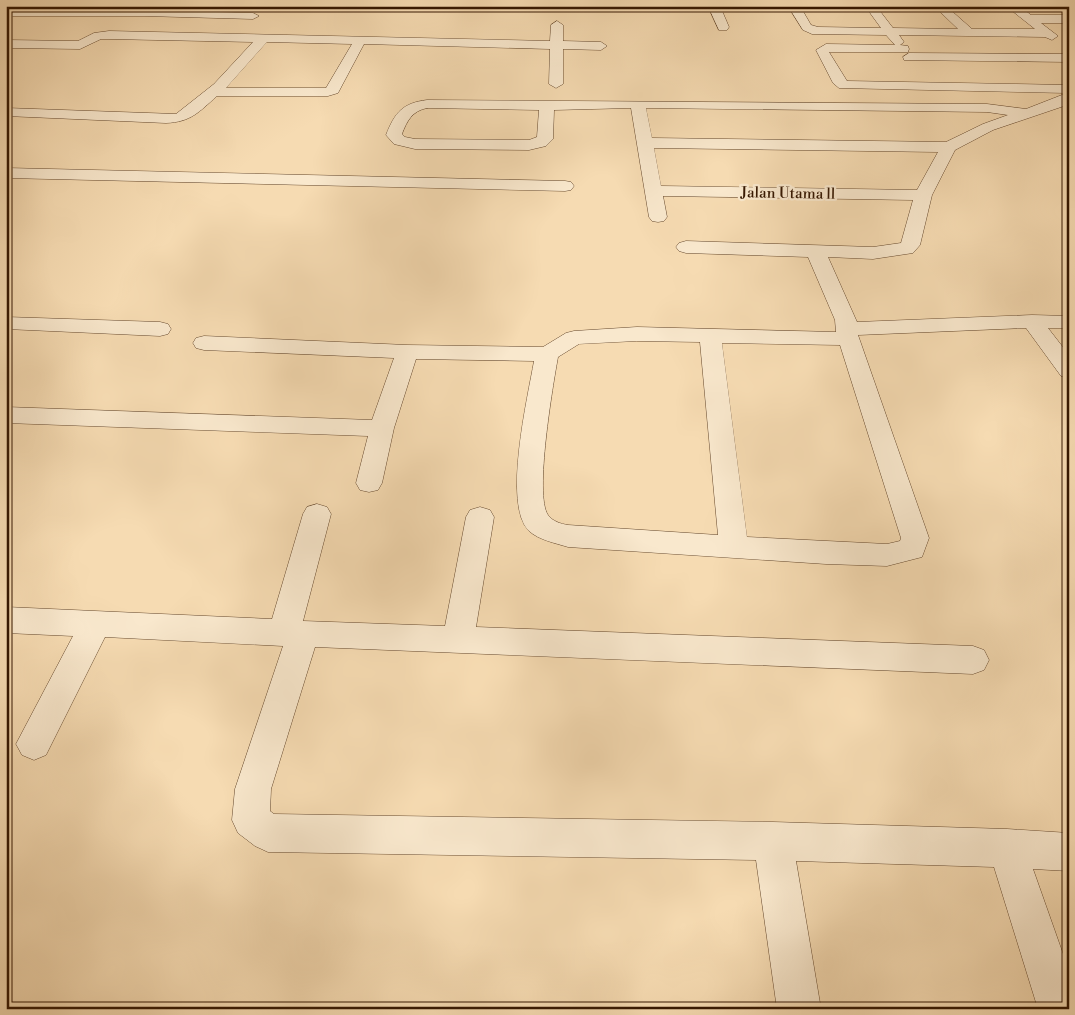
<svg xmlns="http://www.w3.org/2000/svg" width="1075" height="1015" font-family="'Libre Bodoni',serif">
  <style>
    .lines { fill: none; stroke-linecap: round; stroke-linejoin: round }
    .street-casing { stroke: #65482d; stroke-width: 1 }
    .street { fill: #f9e8cd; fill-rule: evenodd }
    .labels { text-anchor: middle; stroke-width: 4.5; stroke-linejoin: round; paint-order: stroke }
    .far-street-label { font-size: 15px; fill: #351701; stroke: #f9e8cd }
  </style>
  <rect width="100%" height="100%" fill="#f6dbb2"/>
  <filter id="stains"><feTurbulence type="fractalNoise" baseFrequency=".004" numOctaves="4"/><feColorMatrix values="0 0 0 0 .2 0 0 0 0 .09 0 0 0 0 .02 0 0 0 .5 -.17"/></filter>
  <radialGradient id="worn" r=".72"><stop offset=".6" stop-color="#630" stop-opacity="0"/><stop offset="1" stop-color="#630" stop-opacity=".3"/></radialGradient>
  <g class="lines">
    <g class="street-casing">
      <path id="street" d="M708,6h12l9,21 -2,3h-8z
        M788,6h12l11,19 7,2 63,1 -16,-22h11l17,22 65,1 -24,-23h12l26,23h63l-29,-23h13l12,9h38v8h-28l17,13 -6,4 -7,-3 -146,-2 5,7 -4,3 8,1 1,3 -1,3h-79l18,29 222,4v18l-5,3 -71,24 -38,20 -23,45 -12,50 -7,8 -40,6 -45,-2 29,65 175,-7 37,1v12h-21l21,27v23l-8,-2 -35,-48 -168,7 71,203 -7,19 -35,9 -61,-2 -258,-17c-13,-4 -29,-7 -39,-16 -27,-26 -1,-135 5,-170l-118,-2 -22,69 -12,55 -4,7 -9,2 -9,-2 -4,-7 12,-47 -362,-13v-16l366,13 22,-62 -190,-8 -8,-2 -3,-5 3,-5 8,-2 203,9 136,2 23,-14 8,-2 63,-4 199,5 -1,-12 -27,-63 -122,-4 -7,-2 -3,-4 3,-4 7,-2 187,6 28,-4 12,-43 -250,-4 4,21 -3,4 -6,1 -6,-1 -3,-4 -18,-109 -77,2 -1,29 -7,7 -17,4 -114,-1 -21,-5 -8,-9c9,-23 17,-32 41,-35l560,4 39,5 41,-16 -228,-5 -6,-5 -17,-33 10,-6 69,1 -9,-10 -74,-1 -9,-4zM427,108l112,2 -2,27 -8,3 -114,-1 -10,-2 -3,-3c5,-13 10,-23 25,-26zM646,108l341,4 21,3 -25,9 -37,18 -294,-4zM654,148l284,4 -21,38 -256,-4zM637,341l63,1 18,193 -150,-10c-7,-1 -16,-4 -20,-10 -14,-20 5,-130 10,-158l21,-13zM722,343l118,2 61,193 -1,3 -13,3 -140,-7z
        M6,10h139l108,3 6,3 -6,3 -108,-3h-139z
        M557,21l6,4v16l38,1 6,4 -6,4 -38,-1v35l-7,4 -7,-4 1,-35 -186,-5 -26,49 -10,3h-111c-18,16 -26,26 -51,27l-160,-7v-8l170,6 38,-30 39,-42 -144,-3h-8l-21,10 -74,-1v-8l72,1 16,-8 15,-2 441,10 1,-16zM267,42l85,2 -26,44h-100z
        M909,53l160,1v8l-165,-2 -1,-3z
        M6,168l559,13 6,1 3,4 -3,4 -6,1 -559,-13z
        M6,317l154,5 8,2 3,5 -3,5 -8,2 -154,-7z
        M317,504l10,3 4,7 -28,107 142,5 21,-109 4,-7 10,-3 10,3 4,7 -18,110 497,19 11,4 5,10 -5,10 -11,4 -658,-27 -44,142 -1,22 4,3 499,8 234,7 62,4v38l-36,-2 36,102v38h-31l-44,-142 -198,-6 25,148h-44l-21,-149 -488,-8 -13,-6 -17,-13 -6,-13 3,-31 48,-143 -178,-9 -59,118 -12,5 -12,-5 -6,-11 57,-108 -67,-3v-26l266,12 31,-105 4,-7z"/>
    </g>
    <use href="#street" class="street"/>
  </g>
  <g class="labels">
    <g class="far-street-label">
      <text transform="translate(788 193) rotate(1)" y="5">Jalan Utama ll</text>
    </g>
  </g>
  <rect width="1075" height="1015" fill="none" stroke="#f6dbb2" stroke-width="25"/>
  <rect x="8" y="8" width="1060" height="1000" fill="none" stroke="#351701" stroke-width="2.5"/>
  <rect x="12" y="12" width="1050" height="990" fill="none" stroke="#351701"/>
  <rect width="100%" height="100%" filter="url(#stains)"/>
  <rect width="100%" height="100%" fill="url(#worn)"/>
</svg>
